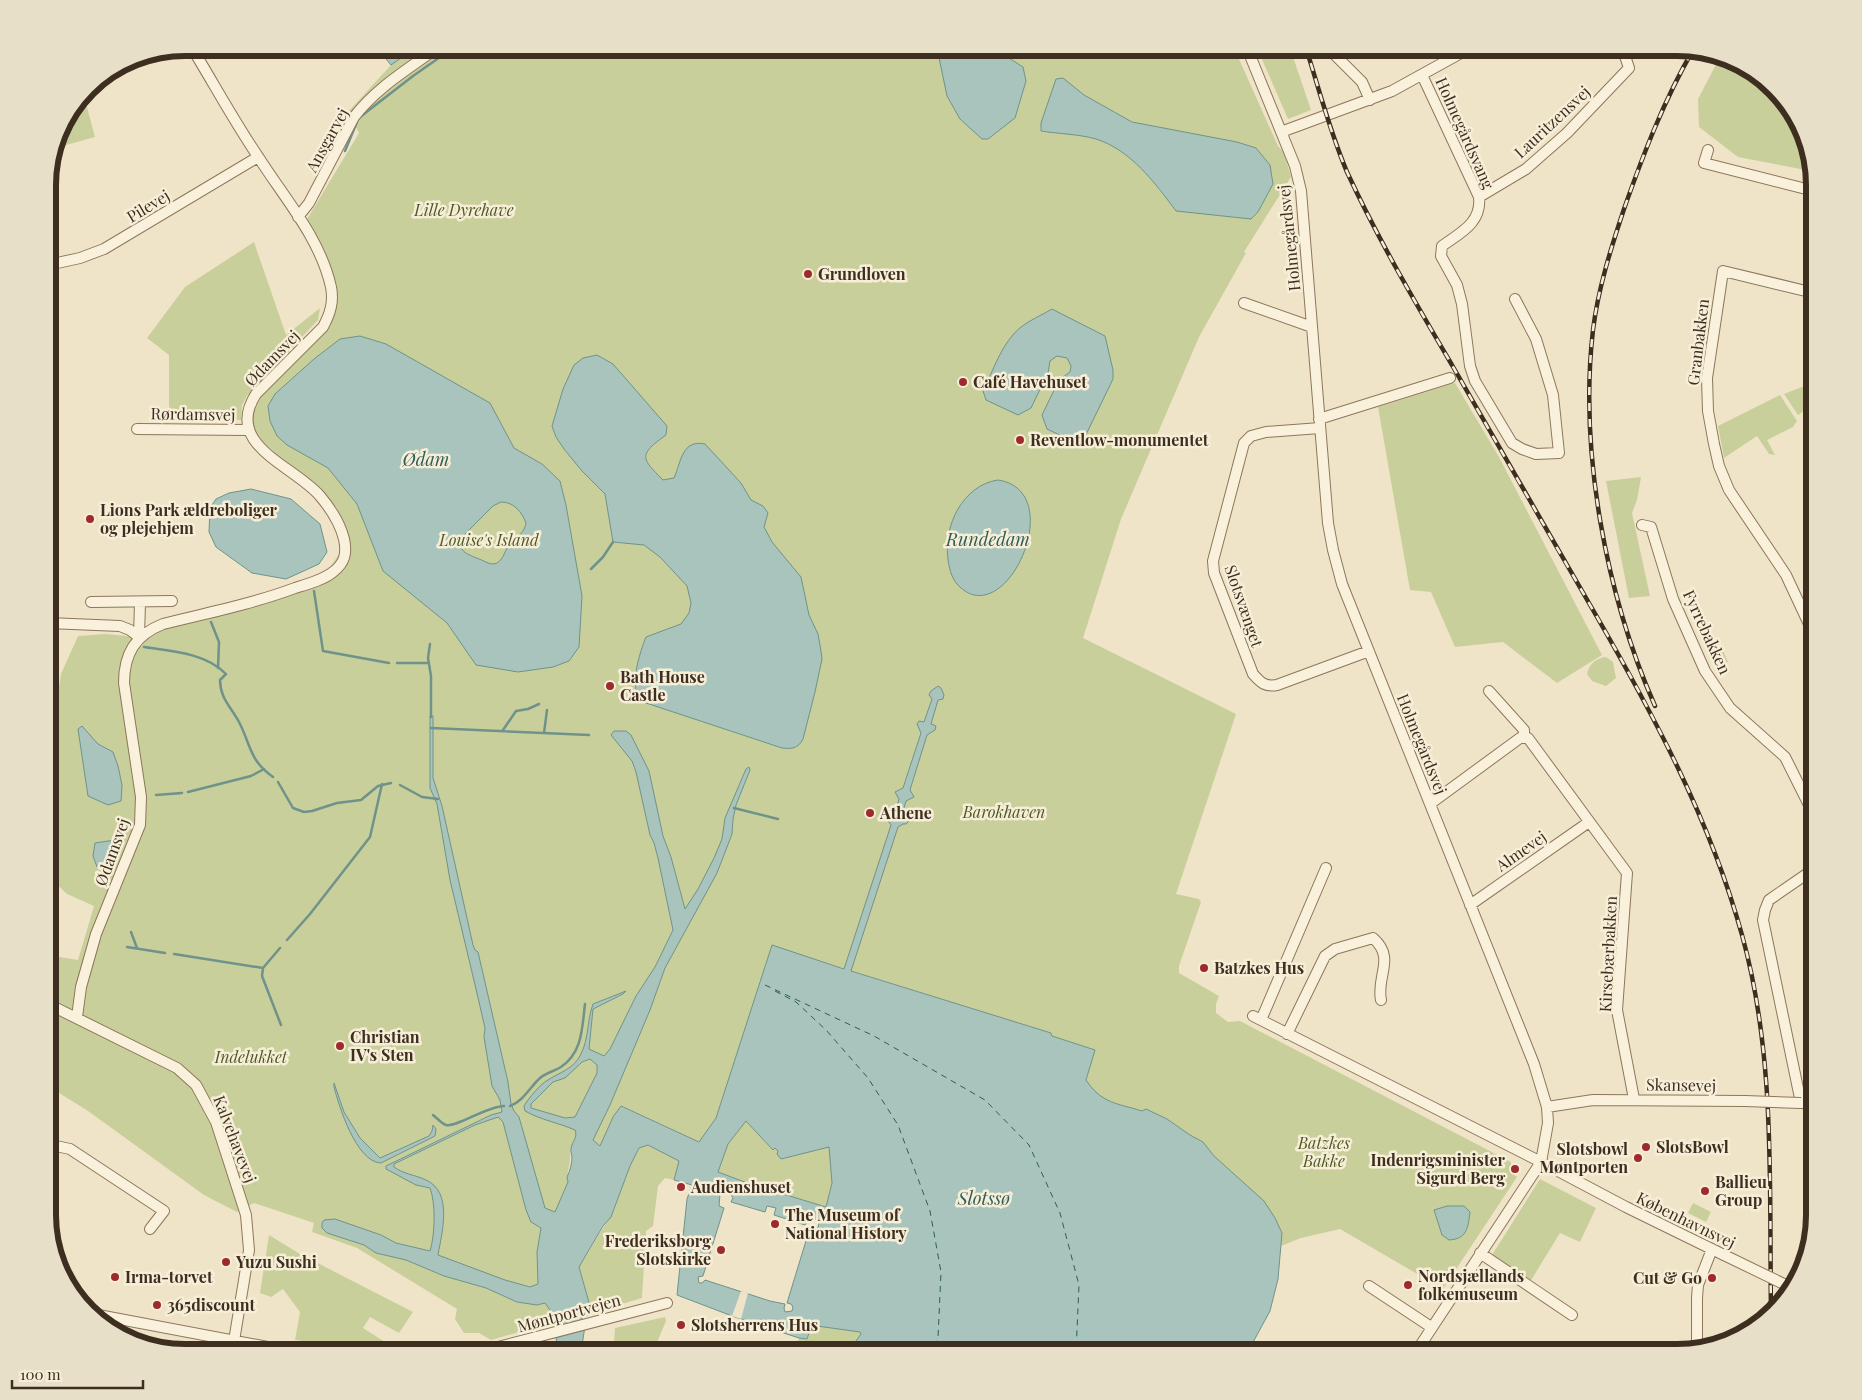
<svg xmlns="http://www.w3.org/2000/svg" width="1862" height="1400" font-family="'Playfair Display',serif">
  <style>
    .green { fill: #c9cf9b }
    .water { fill: #a9c4bc; stroke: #6f938a; fill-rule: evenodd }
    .pier { fill: #f0e4c8 }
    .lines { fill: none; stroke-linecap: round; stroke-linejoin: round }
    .stream { stroke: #6f938a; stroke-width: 2.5 }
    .ferry { stroke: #2f5d5a; stroke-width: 1; stroke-dasharray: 6 5; stroke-linecap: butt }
    .minor-tunnel { stroke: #ccc0a6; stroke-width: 10; stroke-dasharray: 10 5; stroke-linecap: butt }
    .minor-casing { stroke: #8d765c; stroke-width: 12 }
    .minor { stroke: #faf1dc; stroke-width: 10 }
    .rail-casing { stroke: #3d2e20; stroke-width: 4.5 }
    .rail { stroke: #f7eed8; stroke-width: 2.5; stroke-dasharray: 8; stroke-linecap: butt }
    .minor-bridge-casing { stroke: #8d765c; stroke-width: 12; stroke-linecap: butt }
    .minor-bridge { stroke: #faf1dc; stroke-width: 10 }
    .poi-dot { fill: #9e2a2b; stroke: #f7eed8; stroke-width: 2 }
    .labels { text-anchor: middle; stroke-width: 5; stroke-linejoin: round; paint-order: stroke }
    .street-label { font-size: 16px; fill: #3d2e20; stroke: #f7eed8 }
    .park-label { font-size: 16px; font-style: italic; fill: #4d5a26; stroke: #f7eed8 }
    .poi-label { font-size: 16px; font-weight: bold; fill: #3d2e20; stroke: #f7eed8; text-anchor: start }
    .water-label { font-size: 18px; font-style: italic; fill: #2f5d5a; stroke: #f7eed8 }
    .rim { fill: none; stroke: #3d2e20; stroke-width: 6 }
  </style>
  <rect width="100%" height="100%" fill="#f0e4c8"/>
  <path class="green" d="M415,48h819l44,98 6,6 7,25 -47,75 2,1 -47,84 -78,182 -38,119 153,76 -60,180 23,5 2,3 -22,64v7l40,23 -3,8v9l12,9 12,-1 271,141 1,11 5,4 -74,112 -103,-60 -39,9 -20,8 1,-13 -7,-15 -61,-62 -11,-14 -13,-7 -23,-16 -65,-20 -9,-8 -7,-10 8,-31 -42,-14 -2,-3 -278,-87 -56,172 -16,24 -79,-36 -8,11 -13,29 -30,3c2,11 -4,24 -2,33l-13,30 -10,91 13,18 -67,19 -12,-7h-15l-9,-14 2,-10 -100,-61 -45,-16 2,-9 -60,-20 -17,9 -33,-17 -116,-84 -40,-25v-131l30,5 16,-54 -27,-12 -19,-18 1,-124 12,-78 17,-38 27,-2 34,3 11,-8 119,-30 59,-29 12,-17 2,-12 1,-18 -6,-15 -76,-68 -8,-12 -1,-13 3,-11 80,-97 2,-21 -7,-21 -24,-44 53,-88 -11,-21 43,-47z
    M1257,48h33l21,62 -23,9z
    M1720,57l41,19 39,48 11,47 -73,-14 -39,-30 -1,-28z
    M84,96l11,41 -40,11 7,-24z
    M254,242l32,93 34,-27 -2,12 -71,76 -5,9 -1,15 -72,-1v-64l-22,-17 38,-51z
    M1814,382v22l-16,11 -14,-21z
    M1455,383l44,74 103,198 -45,28 -54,-41 -48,5 -24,-55 -21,-2 -32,-183z
    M1780,395l17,26 -4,6 -26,13 8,15 -6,-1 -12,-18 -33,22 -6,-32z
    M1641,477l-4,23 -5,13 18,83 -21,2 -23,-117z
    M1721,646l7,16 -10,4 -6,-16z
    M1606,657l7,5 3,16 -10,8 -14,-5 -5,-7c2,-10 9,-16 19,-17z
    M746,1121l27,29 2,-2 4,3 2,8 49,-13 2,37 -6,24 -76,-23 -32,-12 10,-28z
    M648,1145l31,16 -5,19 -9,-2 -7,8 -5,40 -7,5 -4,67 -50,15 -13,-46 35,-57 16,-44 9,-18z
    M1540,1179l56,29 -16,34 -20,-9 -30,49 -38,-27z
    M1693,1203l18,9 -5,10 -18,-9z
    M269,1235l31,19 113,58 -14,21 -29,-16 -7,11 38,24h-34l-14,-4 -58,-8 5,-28 -17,-23 -12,8 -11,-4z
    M665,1317l1,4 -13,31c-13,0 -29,1 -39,-9l1,-15z
    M817,1326l43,6 1,2 -13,18h-54l5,-14 8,1 4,-12z
    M556,1343l-4,9h-38z"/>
  <path class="water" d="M377,48h38l-24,17z
    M937,48h66l6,10 14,9 3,14 -11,37 -27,21h-6l-22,-20 -13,-23z
    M1063,78l21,17 48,27 105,20 19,6 14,17 3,19 -15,28 -7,7 -75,-8c-21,-28 -45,-61 -80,-72 -17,-5 -37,-5 -55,-8v-8l15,-44z
    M1052,309l53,27 8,34v9l-32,66 -34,-16 -5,-14 17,-35 11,-8 1,-6 -4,-8 -10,-2 -7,5 -2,12 -17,35 -13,7 -32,-15 -3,-9c10,-20 19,-49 38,-64 9,-7 21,-12 31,-18z
    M360,336l26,8 104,59 24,45 28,16 18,17 6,24 16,91 -3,51 -10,14 -16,6 -35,5 -42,-7 -29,-42 -64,-52 -26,-67 -29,-36 -41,-23 -10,-9 -7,-15 -2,-15 7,-12 39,-35 26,-20zM501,502c13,0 21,10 25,21 -2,11 -9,13 -16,21 -5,5 -6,15 -13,19 -6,3 -12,-2 -18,-4 -12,-5 -24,-8 -15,-24l29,-29z
    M597,355l16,9 54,62 -1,9c-28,20 -25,23 -3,45l11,-2c7,-16 8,-39 31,-34l36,39 10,17 12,6 5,7 -4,14 8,15 29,35 8,38 9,19 3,17 1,8 -7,33 -12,47c-5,10 -12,10 -21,9l-139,-46c-16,-12 -3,-50 3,-65l35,-13 8,-11 2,-10 -4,-17 -27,-29 -16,-12 -31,-3 -8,-48 -23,-23 -18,-22 -8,-12 -4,-11 11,-37 11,-24 9,-7z
    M998,480c73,11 6,157 -41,104 -6,-7 -8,-17 -9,-25 -5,-33 15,-74 50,-79z
    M251,489l40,10 29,25 7,28 -8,12 -33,15 -34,-6 -36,-26 -7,-15 1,-24 6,-9 13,-6z
    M938,686l3,2 3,7 -1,4 -5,1 -7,24 5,2 -1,4 -8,5 -17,55 4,7 -8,4 -2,7 5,7 1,5 -4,4h-3l-5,3 -47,144 200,62 1,3 43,14 -9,30c16,24 31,23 56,31l4,-2 21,10 23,16 13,7 11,14 50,45 11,17 7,15 -4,46 -8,32 -19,35 -5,6h-398l13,-18 -1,-2 -43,-6 -6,1 -4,12 -8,-1 -67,-22 -55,-21 10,-96 5,-14 -18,-5 5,-19 -31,-16 -9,3 -9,18 -19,51 -8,9 -24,41 13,46 -10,5v9l3,-1 -4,26h-29l4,-9 2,-22 -13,-18 -8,2 -20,-3 -31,-14 -42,-12 -38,-16 -30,-7 -12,-8 -37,-12 -5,-5v-5l2,-3 11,-1 46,16 15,8 34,8c5,-16 6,-47 0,-63l-14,-3 -30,-16v-3l105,-51 11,-3 -2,-12 -8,-14 -8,-49 1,-9 -9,-39 -26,-109 -13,-76 -7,-16v-72h3v62l9,28 31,139 2,5 3,2 30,130 3,22 3,7 5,6 26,91 10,4 13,-30 -1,-5c3,-6 5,-14 5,-20 0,-2 -2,-7 -1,-8 1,-8 7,-11 4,-19 -16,-7 -34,-10 -50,-19l-1,-5c4,-7 17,-23 24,-26 12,-8 26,-11 33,-26 8,-16 6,-34 12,-50l33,-13 -3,3 -30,15 -4,40 15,7 6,-7 26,-53 19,-29 18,-37 -15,-72 -4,-15 -4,-8 -14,-63 -4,-11 -21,-26 3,-4h12l5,4 18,36 14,65 8,21 14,52 13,-20 16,-31 8,-19 3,-21 21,-49 3,-2 1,3 -14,35 -3,14 -1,15 -15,39 -52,95 -15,42 -40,95 -17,35 7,6 13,-29 8,-11 78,36 17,-24 56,-173 72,24 47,-144 -5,-7 -1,-7 12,-5 2,-7 -4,-7 8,-4 18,-55 -4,-9 2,-3 5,1 8,-23 -3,-4 2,-4zM590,1059l7,6v8l-22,44 -10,1 -34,-10v-4l22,-22 12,-4 17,-16zM498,1117l5,5 23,88 5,12 10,6 -4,24 1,32 -8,3 -25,-7 -67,-25c4,-23 15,-63 -12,-75 -10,-5 -23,-6 -32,-13v-3l81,-39zM746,1121l27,29 2,-2 3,3 -1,3 4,5 48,-12 3,36 -6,24 -76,-23 -32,-12 10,-28zM725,1191l5,2 3,5 -2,4 34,10 2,-6 9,2 -2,7 31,10 2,-4 4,-3 6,2 2,4 -2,6 -4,2 -4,-1 -22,72 4,1 2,3 -1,4 -7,1 -1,-4 1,-4 -15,-3 -65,-21 -3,3h-3l-1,-6 5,-1 21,-68 -5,-2 1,-12z
    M82,726l16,18 15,8 5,14 4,19 -1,16 -13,4 -20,-9 -10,-67z
    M115,840l2,12 -5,13 -15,2 -4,-11 2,-13z
    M334,1083l10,29 16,26 20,20 49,-22 3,-5 1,-6 3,4 -1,7 -54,27c-25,-1 -42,-57 -47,-76z
    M1447,1206h17l6,6c-2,16 -3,27 -21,28l-7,-5 -8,-25z"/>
  <path class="pier" d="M741,1291l7,2 -7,26 -9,-3z"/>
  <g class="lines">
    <path class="stream" d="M360,117l53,-41 40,-28
      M345,151l12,-29
      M591,569l12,-12 10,-15
      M314,591l9,60 66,12
      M211,622l8,20 -1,26
      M430,644l-2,14 3,18v41
      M144,647c27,4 62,6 82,27l-6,6c0,18 11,27 19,42 12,23 10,38 34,55
      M397,663h32
      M431,728l158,7
      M503,730l13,-19 12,-2 11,-5
      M544,733l3,-23
      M278,782l15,26 11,4 8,-1 25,-8 24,-3 17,-14 13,-3
      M400,785l22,12 16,2
      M188,792l63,-16 13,-7
      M156,795l26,-2
      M734,808l44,11
      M131,932l6,16
      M287,940l23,-26 60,-77 12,-53
      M127,947l38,6
      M280,948l-17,20 -1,8 19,49
      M174,954l89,14
      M510,1106c12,-4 19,-17 28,-26 6,-7 15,-8 23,-13 22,-15 21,-40 24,-63
      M433,1115c4,3 9,9 13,10 10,3 41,-19 58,-19"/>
    <path class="ferry" d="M765,985l109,51 111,64 44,45 31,68 19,72 -3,67
      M775,991l21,11 30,28 42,48 30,47 32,86 11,61 -3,66 -5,14"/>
    <path class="minor-tunnel" d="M671,1263v-1"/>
    <g class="minor-casing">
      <path id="minor" d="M1247,48l48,118 6,25 27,332 5,27 9,34 192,480 13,43 1,16 -7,39 -125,190
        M1328,48l34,34 8,18
        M1422,75l57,122c3,26 -19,36 -37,49l-1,10 16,29 5,19 8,62 5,15 37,62 10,6 14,5 23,-1 -6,-58 -17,-56 -21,-40
        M1281,132l111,-41 78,-43
        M1708,150l-4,13 110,28
        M1479,197l47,-28 41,-36 62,-65 -4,-12
        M298,217l11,-14 45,-86c22,-29 54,-48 83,-69
        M48,265l32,-7 24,-9 154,-92
        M1814,293l-91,-22 -16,107 1,33 6,33 5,22 10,24 57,85 28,60
        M1244,303l68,24
        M1319,419l131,-41
        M1320,428l-54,4 -15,4 -7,7 -31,118 1,12 39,101c8,9 12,13 24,11l92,-34
        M137,429l111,1
        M1811,449l3,-2
        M1642,525l9,2 22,72 32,72 25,37 55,49 29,58
        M91,602l81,-1
        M48,623l72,3 10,4 9,7
        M139,637l1,-35
        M1489,691l35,39v7
        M1430,804l90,-66h8l99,135 -10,137 17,89
        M1814,869l-45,31 -4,10 -2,10 38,183h13
        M1470,905l119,-83
        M1812,949l2,-1
        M48,1004l129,64 19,17 20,37 30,93 3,35 -15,91 -4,11
        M1253,1016l288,146 85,45 98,48
        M77,1017l4,-30 15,-53 44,-109 1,-28 -17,-114c0,-29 11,-48 39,-59 44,-11 89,-20 132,-36 13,-4 28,-8 38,-16 12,-9 14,-19 11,-33 -4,-16 -13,-30 -24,-43 -27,-31 -97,-51 -64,-102l67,-67c7,-13 11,-25 8,-40 -11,-49 -46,-88 -72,-129 -24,-35 -45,-74 -67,-110
        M1261,1020l65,-152
        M1287,1034l38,-78 10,-7 38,-11c23,20 3,38 8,62
        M1547,1107l46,-7 152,1
        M48,1161l1,-8 7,-7 14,3 94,62 -14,18
        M1480,1253l92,62
        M1369,1286l62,41
        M93,1314l201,38
        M1697,1348v-50l1,-13 14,-36
        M479,1352l188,-49"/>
    </g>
    <use href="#minor" class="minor"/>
    <g class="rail-casing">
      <path id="rail" d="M1306,48c13,41 24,84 41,124 31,67 68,130 105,193 47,82 94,164 141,245 60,104 117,209 149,325 34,122 27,251 29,376
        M1655,706c-49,-111 -76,-255 -62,-376 5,-41 18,-82 31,-121 19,-54 40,-109 69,-159"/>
    </g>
    <use href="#rail" class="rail"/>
    <g class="minor-bridge-casing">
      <path id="minor-bridge" d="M1745,1101l56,2
        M1724,1255l68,33"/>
    </g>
    <use href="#minor-bridge" class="minor-bridge"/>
  </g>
  <g class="poi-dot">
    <circle cx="808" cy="274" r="5"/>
    <circle cx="963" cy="382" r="5"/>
    <circle cx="1020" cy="440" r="5"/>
    <circle cx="90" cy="519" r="5"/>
    <circle cx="610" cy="686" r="5"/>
    <circle cx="870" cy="813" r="5"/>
    <circle cx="1204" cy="968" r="5"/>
    <circle cx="340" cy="1046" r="5"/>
    <circle cx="1646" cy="1147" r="5"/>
    <circle cx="1638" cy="1158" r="5"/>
    <circle cx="1515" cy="1169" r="5"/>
    <circle cx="681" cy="1187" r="5"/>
    <circle cx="1705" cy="1191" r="5"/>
    <circle cx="775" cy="1224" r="5"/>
    <circle cx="721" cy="1250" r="5"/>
    <circle cx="226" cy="1262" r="5"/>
    <circle cx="115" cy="1277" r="5"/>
    <circle cx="1712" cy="1278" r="5"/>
    <circle cx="1408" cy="1285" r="5"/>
    <circle cx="157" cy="1305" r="5"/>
    <circle cx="681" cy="1325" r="5"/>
  </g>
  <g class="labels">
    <g class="street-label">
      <text transform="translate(1552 122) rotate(-43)" y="6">Lauritzensvej</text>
      <text transform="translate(1465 133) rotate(66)" y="6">Holmegårdsvang</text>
      <text transform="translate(327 140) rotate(-61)" y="6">Ansgarvej</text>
      <text transform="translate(148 206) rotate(-31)" y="6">Pilevej</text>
      <text transform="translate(1289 238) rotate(-96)" y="6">Holmegårdsvej</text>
      <text transform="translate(1698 342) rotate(-83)" y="6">Granbakken</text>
      <text transform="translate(272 358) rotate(-46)" y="6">Ødamsvej</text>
      <text transform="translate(193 414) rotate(1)" y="6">Rørdamsvej</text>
      <text transform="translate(1244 606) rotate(71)" y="6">Slotsvænget</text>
      <text transform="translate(1707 632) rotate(65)" y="6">Fyrrebakken</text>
      <text transform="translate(1422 744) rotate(68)" y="6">Holmegårdsvej</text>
      <text transform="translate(1521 851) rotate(-35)" y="6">Almevej</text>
      <text transform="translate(112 852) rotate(-70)" y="6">Ødamsvej</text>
      <text transform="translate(1608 954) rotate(-87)" y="6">Kirsebærbakken</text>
      <text transform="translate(1681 1085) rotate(1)" y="6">Skansevej</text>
      <text transform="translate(235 1139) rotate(69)" y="6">Kalvehavevej</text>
      <text transform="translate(1686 1220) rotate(26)" y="6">Københavnsvej</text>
      <text transform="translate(569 1313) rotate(-15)" y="6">Møntportvejen</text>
    </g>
    <g class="park-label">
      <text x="464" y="216">Lille Dyrehave</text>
      <text x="489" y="546">Louise's Island</text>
      <text x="1004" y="818">Barokhaven</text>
      <text x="251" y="1063">Indelukket</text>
      <text x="1324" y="1149">Batzkes<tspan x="1324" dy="18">Bakke</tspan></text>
    </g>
    <g class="poi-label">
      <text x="818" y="280">Grundloven</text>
      <text x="973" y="388">Café Havehuset</text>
      <text x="1030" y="446">Reventlow-monumentet</text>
      <text x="100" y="516">Lions Park ældreboliger<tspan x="100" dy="18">og plejehjem</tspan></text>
      <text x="620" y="683">Bath House<tspan x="620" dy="18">Castle</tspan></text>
      <text x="880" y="819">Athene</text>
      <text x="1214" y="974">Batzkes Hus</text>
      <text x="350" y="1043">Christian<tspan x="350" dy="18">IV's Sten</tspan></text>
      <text x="1656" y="1153">SlotsBowl</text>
      <text x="1628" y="1155" text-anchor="end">Slotsbowl<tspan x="1628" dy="18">Møntporten</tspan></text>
      <text x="1505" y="1166" text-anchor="end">Indenrigsminister<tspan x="1505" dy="18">Sigurd Berg</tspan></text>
      <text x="1715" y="1188">Ballieu<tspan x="1715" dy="18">Group</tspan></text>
      <text x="691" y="1193">Audienshuset</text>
      <text x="785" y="1221">The Museum of<tspan x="785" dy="18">National History</tspan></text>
      <text x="711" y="1247" text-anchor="end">Frederiksborg<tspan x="711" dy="18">Slotskirke</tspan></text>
      <text x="236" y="1268">Yuzu Sushi</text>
      <text x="1418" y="1282">Nordsjællands<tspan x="1418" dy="18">folkemuseum</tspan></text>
      <text x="125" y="1283">Irma-torvet</text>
      <text x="1702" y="1284" text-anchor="end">Cut &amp; Go</text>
      <text x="167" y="1311">365discount</text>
      <text x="691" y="1331">Slotsherrens Hus</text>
    </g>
    <g class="water-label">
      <text x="426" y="466">Ødam</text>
      <text x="988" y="546">Rundedam</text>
      <text x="984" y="1205">Slotssø</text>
    </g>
  </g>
  <path d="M0 0H1862V1400H0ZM185 56H1677A129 129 0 0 1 1806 185V1215A129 129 0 0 1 1677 1344H185A129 129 0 0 1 56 1215V185A129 129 0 0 1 185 56Z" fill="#e8dfc9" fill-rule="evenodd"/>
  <path class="rim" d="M185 56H1677A129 129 0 0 1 1806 185V1215A129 129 0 0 1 1677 1344H185A129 129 0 0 1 56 1215V185A129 129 0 0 1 185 56Z"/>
  <path d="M12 1380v8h131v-8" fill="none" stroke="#3d2e20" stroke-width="2.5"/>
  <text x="20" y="1380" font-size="15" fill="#3d2e20" stroke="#f7eed8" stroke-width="4" paint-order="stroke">100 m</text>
</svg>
